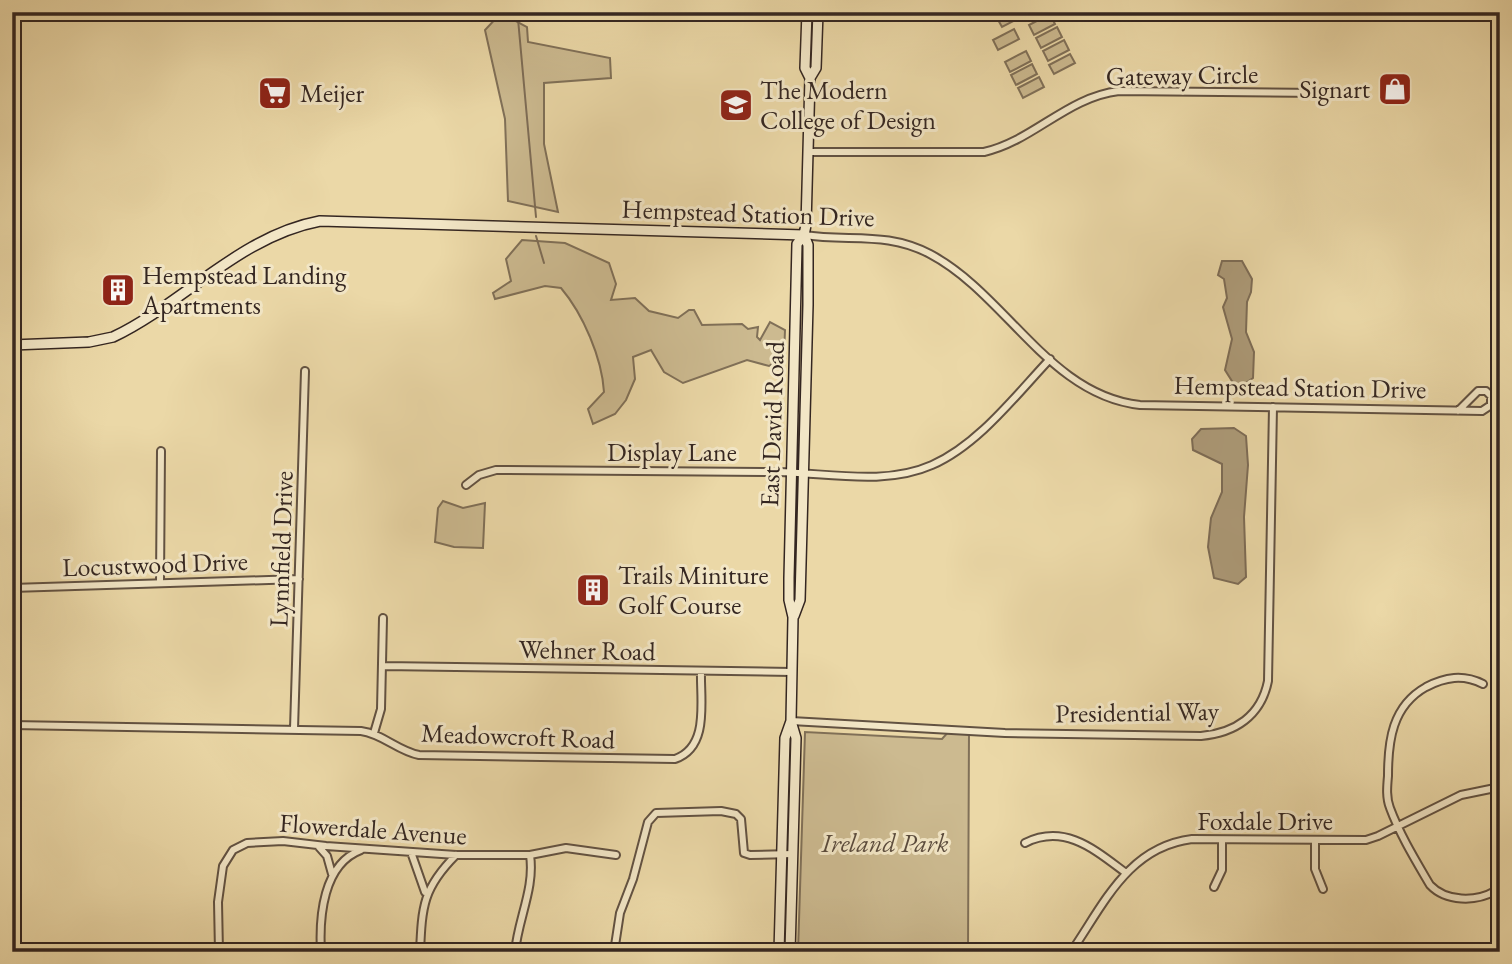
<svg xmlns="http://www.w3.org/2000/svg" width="1512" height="964" font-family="'EB Garamond',serif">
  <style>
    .green { fill: #ccba90; stroke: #807058; stroke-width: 2 }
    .water { fill: #ad9b79; stroke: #7d6c56; stroke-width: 2 }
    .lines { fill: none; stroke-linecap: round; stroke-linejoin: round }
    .stream { stroke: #7d6c56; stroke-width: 2 }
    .street-casing { stroke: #625242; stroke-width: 10 }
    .secondary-casing { stroke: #342621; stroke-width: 12 }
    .street { stroke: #f2e6c6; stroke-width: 6 }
    .secondary { stroke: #f2e6c6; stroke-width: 9 }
    .labels { text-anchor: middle; stroke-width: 6; stroke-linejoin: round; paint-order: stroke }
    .street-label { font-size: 26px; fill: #342621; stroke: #f2e6c6 }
    .poi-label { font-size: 26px; fill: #342621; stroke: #f2e6c6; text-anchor: start }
    .park-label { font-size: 26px; font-style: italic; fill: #5a4b3d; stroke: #f2e6c6 }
  </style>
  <rect width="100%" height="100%" fill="#ebd8a7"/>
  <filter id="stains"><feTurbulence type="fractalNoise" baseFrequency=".00286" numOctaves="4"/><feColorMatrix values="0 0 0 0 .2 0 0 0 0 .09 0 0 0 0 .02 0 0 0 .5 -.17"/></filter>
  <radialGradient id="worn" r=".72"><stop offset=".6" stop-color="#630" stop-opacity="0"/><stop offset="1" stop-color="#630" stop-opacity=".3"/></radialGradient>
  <path class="green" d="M1007,12h14l2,4 -21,11 -5,-9z
    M501,13l26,14 1,15 82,16 1,20 -67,5v61l14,68 -50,-11 -3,-82 -20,-89z
    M1050,14l5,10 -21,11 -5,-10z
    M1057,27l5,10 -21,11 -5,-10z
    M1014,29l5,10 -21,11 -5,-10z
    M1064,40l5,10 -21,11 -5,-10z
    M1026,51l5,10 -21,11 -5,-10z
    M1070,54l5,9 -21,11 -5,-9z
    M1032,64l5,10 -21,11 -5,-10z
    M1039,77l5,10 -21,11 -5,-10z
    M522,240l43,3 44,20 7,21 -5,16 24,-2 14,13 29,7 11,-8h5l8,15 40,-1 6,5 10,-2 -1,10 3,3 10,-18 15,8 -1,26 -15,10 -22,-6 -64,23 -19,-11 -13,-22 -18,7 2,22 -9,21 -11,14 -22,10 -5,-15 16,-17c-2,-34 -21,-78 -43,-104l-16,-2 -50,13 -2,-6 18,-12 -5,-22z
    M443,501l20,7 22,-5 -2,45 -29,-1 -19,-5 3,-34z
    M950,730l19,1 -1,221h-170l7,-220 137,7z"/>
  <path class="water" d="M1222,261h20l10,18 -1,13 -4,10 -1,30 8,20 -1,26 -16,11 -12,-19 7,-31 -9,-32 4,-9 -3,-19 -6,-4z
    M1234,428l12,8 2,29 -4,52 2,60 -8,7 -24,-6 -6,-31 3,-29 11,-26v-28l-29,-14 -1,-11 9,-10z"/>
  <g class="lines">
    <path class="stream" d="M508,12l10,7 18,198
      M536,236l8,27"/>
    <g class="street-casing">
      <path id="street" d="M639,12h39
        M808,152h176c49,-11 83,-55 135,-61l201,2
        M804,235c46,7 82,-4 126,19 76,40 119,141 210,151l342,6 9,-6v-9l-5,-5h-8l-20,20
        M466,485l13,-10 17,-5c94,0 188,1 282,2 50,1 107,14 154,-7 46,-20 84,-70 118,-106
        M160,583l1,-132
        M12,588l287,-9
        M383,666l409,6
        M1483,684c-20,-10 -38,-7 -57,3 -34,19 -38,54 -38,89 -1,11 -2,22 2,32 10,27 26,53 40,77 16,17 46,17 65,6
        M791,721l214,12 196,3c34,-3 60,-20 67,-55l5,-274
        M12,725l349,6c22,3 37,20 58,24l256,4c35,-12 25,-59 26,-88
        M294,729l11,-358
        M374,733l7,-24 2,-91
        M1315,841v28l8,20
        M1025,843c40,-20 70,7 101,30
        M319,847l8,9 5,18
        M411,852l14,40
        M1214,887l8,-17v-30
        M219,952l-1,-50 5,-36 10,-16 14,-7 36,-2 43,5 130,9h74l36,-7 50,7
        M321,952c-2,-35 2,-88 40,-102
        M420,952c2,-46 3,-64 36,-97
        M515,952c3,-33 20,-64 15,-97
        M614,952l6,-39 13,-34 15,-57 8,-9 65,-2 15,3 5,5 3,34 6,2 43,-1
        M1071,952c33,-48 57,-105 121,-113l174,1 12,-4 83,-41 39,-8"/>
    </g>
    <g class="secondary-casing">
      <path id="secondary" d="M810,78l6,-10 2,-56
        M12,345l77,-3 24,-5c71,-34 127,-101 207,-116l484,14
        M794,616l6,-16 8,-295v-60l-4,-10
        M779,952l6,-214 6,-17
        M790,952l6,-214 -5,-17 2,-104 -4,-17v-22l8,-334 7,-9 2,-10 4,-147 -5,-10 2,-56"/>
    </g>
    <use href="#street" class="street"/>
    <use href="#secondary" class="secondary"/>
  </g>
  <defs>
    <g id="shop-square" transform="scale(1.75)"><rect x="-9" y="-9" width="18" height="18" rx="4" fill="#8f2418" stroke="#f2e6c6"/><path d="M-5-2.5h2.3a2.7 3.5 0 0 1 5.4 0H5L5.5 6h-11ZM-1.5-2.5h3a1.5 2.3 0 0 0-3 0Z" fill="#fff"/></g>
    <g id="supermarket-square" transform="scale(1.75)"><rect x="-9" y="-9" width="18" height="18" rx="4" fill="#8f2418" stroke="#f2e6c6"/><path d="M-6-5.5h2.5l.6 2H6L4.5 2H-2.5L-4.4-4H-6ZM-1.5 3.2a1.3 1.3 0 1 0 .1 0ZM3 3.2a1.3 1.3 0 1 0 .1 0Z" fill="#fff"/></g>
    <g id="university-square" transform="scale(1.75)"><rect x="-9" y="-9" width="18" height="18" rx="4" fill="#8f2418" stroke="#f2e6c6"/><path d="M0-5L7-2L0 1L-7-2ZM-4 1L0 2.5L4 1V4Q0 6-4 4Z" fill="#fff"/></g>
    <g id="building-square" transform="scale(1.75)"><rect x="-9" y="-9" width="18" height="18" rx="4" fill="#8f2418" stroke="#f2e6c6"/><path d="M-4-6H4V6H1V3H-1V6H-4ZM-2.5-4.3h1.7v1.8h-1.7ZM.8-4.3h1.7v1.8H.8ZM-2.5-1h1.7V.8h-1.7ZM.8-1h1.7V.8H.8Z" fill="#fff"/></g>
  </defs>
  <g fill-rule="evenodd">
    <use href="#shop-square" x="1395" y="89"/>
    <use href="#supermarket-square" x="275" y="93"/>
    <use href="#university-square" x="736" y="105"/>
    <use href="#building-square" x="118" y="290"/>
    <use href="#building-square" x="593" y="590"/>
  </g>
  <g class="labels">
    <g class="street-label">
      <text transform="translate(1182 75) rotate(-1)" y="9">Gateway Circle</text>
      <text transform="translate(748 213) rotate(2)" y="9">Hempstead Station Drive</text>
      <text transform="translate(1300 387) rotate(1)" y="9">Hempstead Station Drive</text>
      <text transform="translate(772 424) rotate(-88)" y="9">East David Road</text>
      <text x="672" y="461">Display Lane</text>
      <text transform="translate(281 549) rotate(-88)" y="9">Lynnfield Drive</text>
      <text transform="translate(155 564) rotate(-2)" y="9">Locustwood Drive</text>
      <text transform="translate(587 650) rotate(1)" y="9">Wehner Road</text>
      <text transform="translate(1137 712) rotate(-1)" y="9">Presidential Way</text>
      <text transform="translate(518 736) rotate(2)" y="9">Meadowcroft Road</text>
      <text x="1265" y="830">Foxdale Drive</text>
      <text transform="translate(373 829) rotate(4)" y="9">Flowerdale Avenue</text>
    </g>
    <g class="poi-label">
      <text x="1370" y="98" text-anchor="end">Signart</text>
      <text x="760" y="99">The Modern<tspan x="760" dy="30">College of Design</tspan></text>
      <text x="300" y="102">Meijer</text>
      <text x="142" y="284">Hempstead Landing<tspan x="142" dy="30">Apartments</tspan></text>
      <text x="618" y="584">Trails Miniture<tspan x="618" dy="30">Golf Course</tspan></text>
    </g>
    <g class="park-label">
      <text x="885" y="852">Ireland Park</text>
    </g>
  </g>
  <rect width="1512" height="964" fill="none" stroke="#ebd8a7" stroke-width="42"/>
  <rect x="14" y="14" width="1484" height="936" fill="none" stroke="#342621" stroke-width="3.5"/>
  <rect x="21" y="21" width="1470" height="922" fill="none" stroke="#342621" stroke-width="2"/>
  <rect width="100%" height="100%" filter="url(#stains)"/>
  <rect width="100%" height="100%" fill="url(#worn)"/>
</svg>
